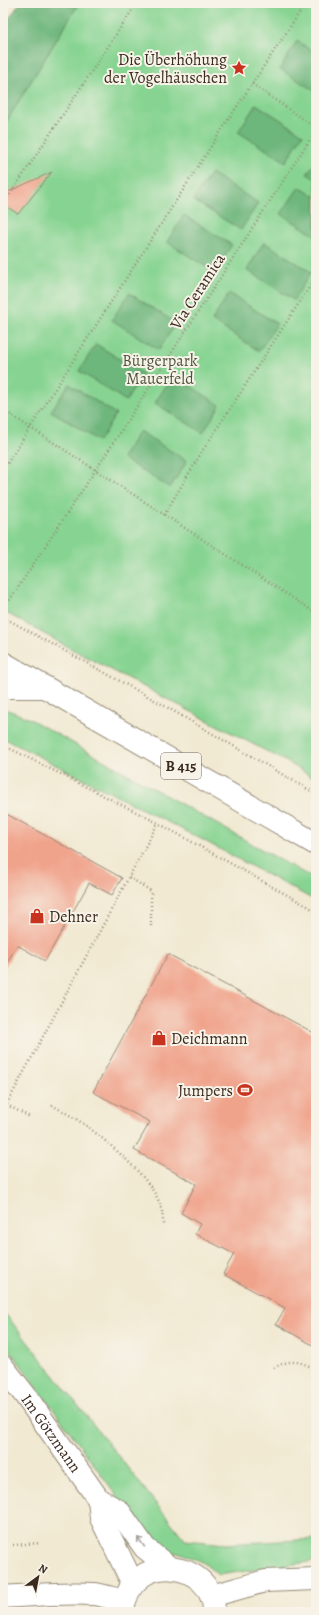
<svg xmlns="http://www.w3.org/2000/svg" width="319" height="1615" font-family="Alegreya,serif">
  <style>
    .green { fill: #87d492; stroke: #617f58 }
    .forest { fill: #6db67c; stroke: #54704d }
    .building { fill: #f0a38b }
    .lines { fill: none; stroke-linecap: round; stroke-linejoin: round }
    .street-casing { stroke: #968a78; stroke-width: 24 }
    .secondary-casing { stroke: #968a78; stroke-width: 24 }
    .primary-casing { stroke: #968a78; stroke-width: 24 }
    .path { stroke: #968a78; stroke-width: 2.5; stroke-dasharray: 1 3; stroke-linecap: butt }
    .street { stroke: #fff; stroke-width: 22 }
    .secondary { stroke: #fff; stroke-width: 22 }
    .primary { stroke: #fff; stroke-width: 22 }
    .oneway { stroke: #a79f9a }
    .labels { text-anchor: middle; stroke-width: 4; stroke-linejoin: round; paint-order: stroke }
    .shield { fill: #f7f3e8; stroke: #73665b; stroke-width: 1 }
    .shield-label { font-size: 15px; font-weight: bold; fill: #3b2a1e }
    .poi-label { font-size: 16px; fill: #3b2a1e; stroke: #f7f3e8; text-anchor: end }
    .street-label { font-size: 16px; fill: #3b2a1e; stroke: #f7f3e8 }
    .park-label { font-size: 16px; fill: #4e543b; stroke: #f7f3e8 }
  </style>
  <rect width="100%" height="100%" fill="#f7f3e8"/>
  <filter id="ink" filterUnits="userSpaceOnUse"><feTurbulence type="fractalNoise" baseFrequency=".025" numOctaves="2"/><feDisplacementMap in="SourceGraphic" scale="8" xChannelSelector="R" yChannelSelector="G"/><feConvolveMatrix kernelMatrix="1 2 1 2 8 2 1 2 1" color-interpolation-filters="sRGB"/></filter>
  <filter id="wash" filterUnits="userSpaceOnUse"><feTurbulence type="fractalNoise" baseFrequency=".012" numOctaves="4" result="noise"/><feDisplacementMap in="SourceGraphic" scale="16" xChannelSelector="R" yChannelSelector="G"/><feGaussianBlur stdDeviation="0.9" result="paint"/><feColorMatrix in="noise" values="0 0 0 0 0 0 0 0 0 0 0 0 0 0 0 0 0 1.4 0 .05"/><feComposite in="paint" operator="in"/></filter>
  <g filter="url(#wash)">
    <rect width="100%" height="100%" fill="#f1e9d2"/>
    <path class="green" d="M79,3h237v776l-27,-16 -223,-117 -63,-35v-484z
      M3,708l27,11 286,161v21l-115,-62 -198,-101z
      M3,1311l182,229 41,4 90,-5v22l-98,14 -14,-12 -23,-10h-22l-156,-212z"/>
    <path class="forest" d="M20,3h59l-76,124v-100z
      M297,41l19,12v39l-36,-23z
      M256,104l47,30 -17,28 -48,-30z
      M316,160v19l-9,-5z
      M211,173l47,30 -17,27 -48,-30z
      M299,187l17,10v39l-35,-22z
      M184,215l48,30 -18,27 -47,-30z
      M264,242l47,30 -17,28 -47,-30z
      M129,293l47,30 -17,27 -47,-30z
      M229,293l48,31 -18,27 -47,-30z
      M96,344l47,30 -17,27 -47,-30z
      M173,375l47,30 -17,28 -48,-30z
      M69,384l47,30 -17,27 -48,-30z
      M139,431l48,30 -17,27 -48,-30z"/>
    <g id="blocks">
      <path class="building" d="M52,172l-34,42 -15,-10v-10z
        M3,812l119,66 -10,17 -23,-12 -44,78 -28,-16 -14,25z
        M168,954l148,80v313l-40,-23 9,-16 -62,-34 11,-20 -39,-20 5,-10 -19,-11 15,-29 -62,-34 16,-28 -57,-30z"/>
    </g>
  </g>
  <g filter="url(#ink)">
    <use href="#blocks" fill-opacity="0" stroke="#968a78" stroke-width="1"/>
    <g class="lines">
      <g class="street-casing">
        <path id="street" d="M211,1596l54,-15 51,-2
          M3,1597c30,-2 60,-5 91,-3 10,1 20,5 30,7"/>
      </g>
      <g class="secondary-casing">
        <g id="secondary">
          <path id="s1" d="M3,1367l22,28 74,105 20,11 26,37 25,20"/>
          <path d="M99,1500l2,18 32,66"/>
          <path d="M123,1612c6,-64 92,-52 91,0"/>
        </g>
      </g>
      <g class="primary-casing">
        <path id="primary" d="M3,663l313,181
          M3,687h40"/>
      </g>
      <path class="path" d="M252,84l64,44
        M3,205l134,-202
        M3,410l313,203
        M3,470l225,-350 78,-117
        M164,515l39,-65 113,-173
        M3,597l6,4 86,-130 221,-341
        M3,617l155,85 158,92
        M3,745l155,78 158,88
        M129,877l22,14v35
        M3,1103l27,14
        M52,1105c12,7 25,14 36,22 22,17 67,54 73,81 2,6 2,13 2,18
        M3,1111l155,-288
        M274,1368c14,-9 29,-8 42,3
        M13,1545l27,-2"/>
      <use href="#street" class="street"/>
      <use href="#secondary" class="secondary"/>
      <use href="#primary" class="primary"/>
    </g>
    <defs><path id="oneway-shaft" d="M-6 0H5M1.5-3L5.5 0L1.5 3" fill="none" stroke-width="1.6" stroke-linecap="round" stroke-linejoin="round"/></defs>
    <use class="oneway" href="#oneway-shaft" transform="translate(141 1542) rotate(-125)"/>
  </g>
  <defs>
    <g id="sight-bare" transform="scale(1.2)"><path d="M0-6L1.8-2.2L6-1.7L2.9 1.2L3.7 5.4L0 3.3L-3.7 5.4L-2.9 1.2L-6-1.7L-1.8-2.2Z" fill="#c8321e" stroke="#f7f3e8" stroke-width="2.5" paint-order="stroke"/></g>
    <g id="shop-bare" transform="scale(1.2)"><path d="M-5-2.5h2.3a2.7 3.5 0 0 1 5.4 0H5L5.5 6h-11ZM-1.5-2.5h3a1.5 2.3 0 0 0-3 0Z" fill="#c8321e" stroke="#f7f3e8" stroke-width="2.5" paint-order="stroke"/></g>
    <g id="stadium-bare" transform="scale(1.2)"><path d="M0-5a6.5 5 0 1 0 0 10a6.5 5 0 1 0 0-10ZM-3.5-1.8h7v3.6h-7Z" fill="#c8321e" stroke="#f7f3e8" stroke-width="2.5" paint-order="stroke"/></g>
  </defs>
  <g fill-rule="evenodd">
    <use href="#sight-bare" x="239" y="68"/>
    <use href="#shop-bare" x="37" y="916"/>
    <use href="#shop-bare" x="159" y="1038"/>
    <use href="#stadium-bare" x="245" y="1090"/>
  </g>
  <g class="labels">
    <rect class="shield" x="161" y="753" width="40" height="26" rx="3"/>
    <g class="shield-label">
      <text x="181" y="771">B 415</text>
    </g>
    <g class="poi-label">
      <text x="227" y="65">Die Überhöhung<tspan x="227" dy="18">der Vogelhäuschen</tspan></text>
      <text x="49" y="922" text-anchor="start">Dehner</text>
      <text x="171" y="1044" text-anchor="start">Deichmann</text>
      <text x="233" y="1096">Jumpers</text>
    </g>
    <g class="street-label">
      <text transform="translate(197 291) rotate(-57)" y="6">Via Ceramica</text>
      <text dy="6" stroke="none"><textPath href="#s1" startOffset="82">Im Götzmann</textPath></text>
    </g>
    <g class="park-label">
      <text x="160" y="366">Bürgerpark<tspan x="160" dy="18">Mauerfeld</tspan></text>
    </g>
  </g>
  <rect width="319" height="1615" fill="none" stroke="#f7f3e8" stroke-width="16"/>
  <g transform="translate(38 1577) rotate(32)" stroke="#f7f3e8" stroke-width="3" paint-order="stroke">
  <path d="M0-3L7 15L0 10L-7 15Z" fill="#3b2a1e"/>
  <text y="-6" font-size="11" font-weight="bold" text-anchor="middle" fill="#3b2a1e">N</text>
  </g>
</svg>
